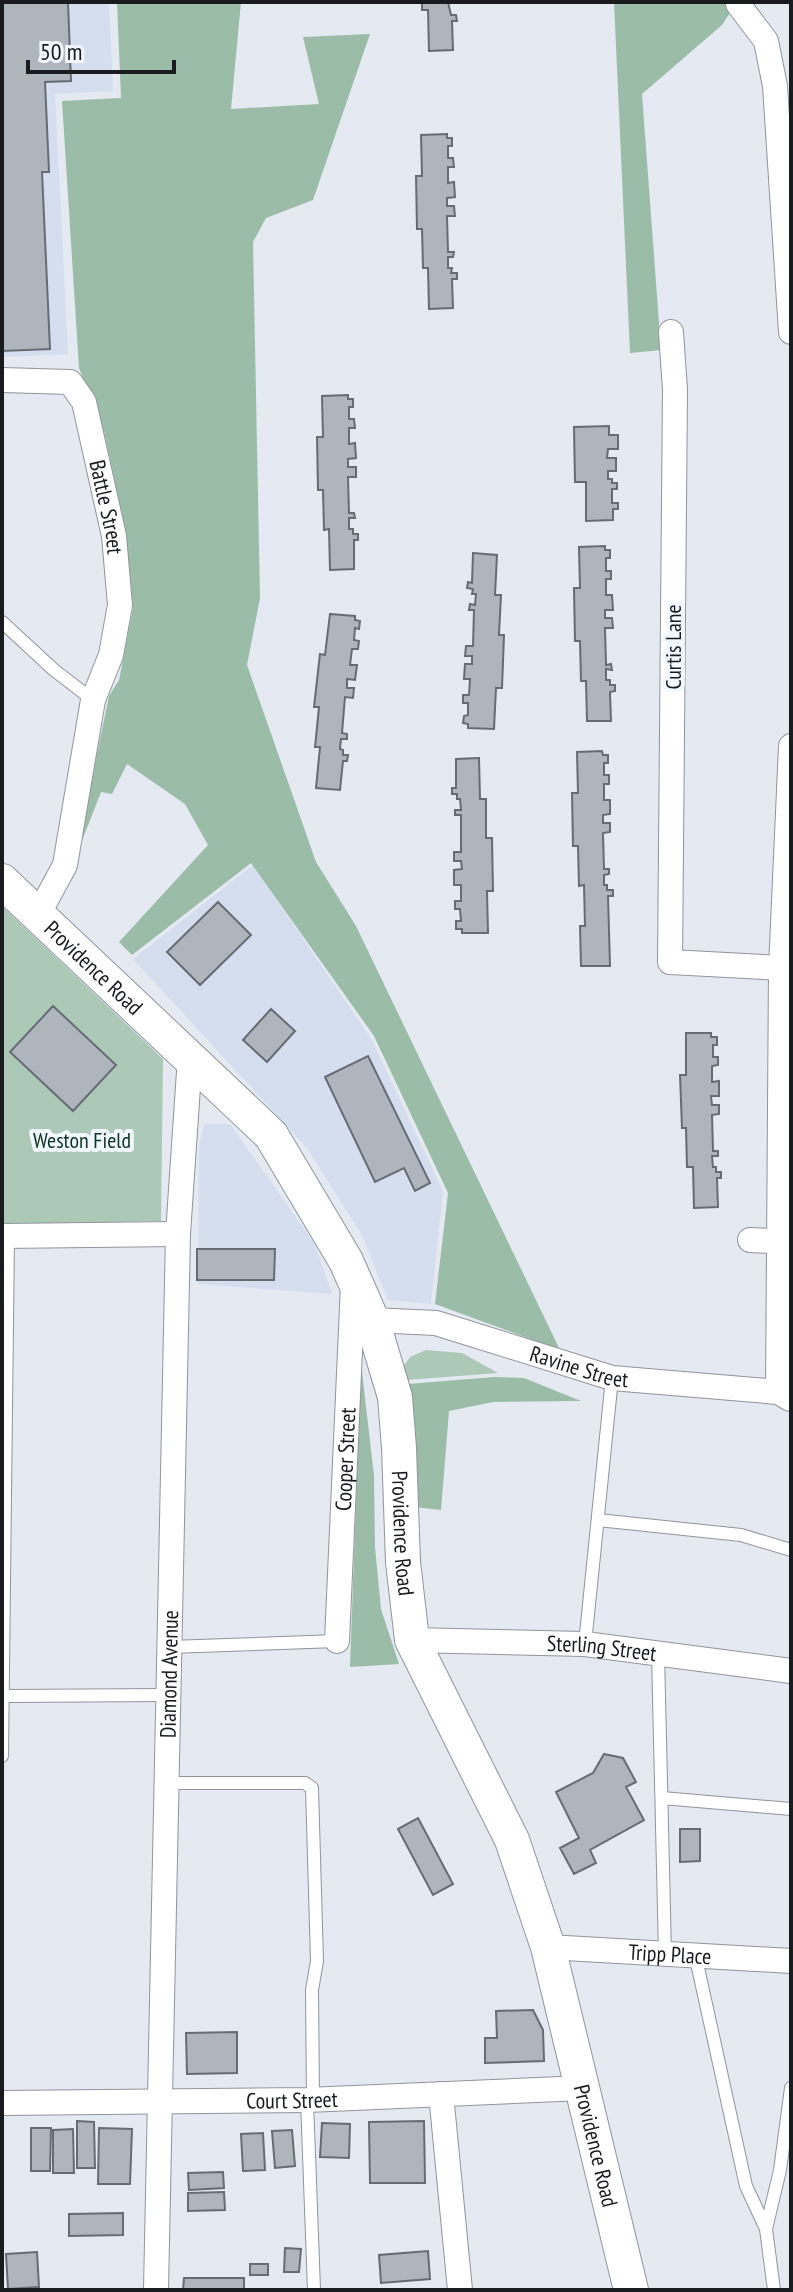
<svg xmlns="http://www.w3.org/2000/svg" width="793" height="2292" font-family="'PT Sans Narrow',sans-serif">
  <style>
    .built { fill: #d4deee }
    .green { fill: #acc9b7 }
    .forest { fill: #9bbda8 }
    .building { fill: #afb5bd; stroke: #676c74; stroke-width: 2 }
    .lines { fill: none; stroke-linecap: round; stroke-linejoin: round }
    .lane-casing { stroke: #8f949d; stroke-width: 14 }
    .street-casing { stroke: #8f949d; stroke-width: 26 }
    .secondary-casing { stroke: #8f949d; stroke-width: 36 }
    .lane { stroke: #fff; stroke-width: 12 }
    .street { stroke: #fff; stroke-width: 24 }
    .secondary { stroke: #fff; stroke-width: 34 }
    .labels { text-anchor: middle; stroke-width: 8; stroke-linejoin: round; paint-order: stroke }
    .street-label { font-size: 22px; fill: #191b1e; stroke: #f2f7fe }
    .park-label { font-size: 22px; fill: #093620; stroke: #f2f7fe }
  </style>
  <rect width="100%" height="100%" fill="#e4e9f2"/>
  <path class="built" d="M2,2h107l4,89 -58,3 13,260 -66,3z
    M253,865l119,175 71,151 -12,113 -43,-4 -26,-65 -55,-87 -174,-189z
    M204,1124h26l84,119 18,51 -134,-10 1,-136z"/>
  <path class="green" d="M2,906l161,153 -2,162 -159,3z
    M426,1350l36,3 36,20 -92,7 -4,-12 8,-11z"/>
  <path class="forest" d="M117,2h124l-10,107 88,-5 -16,-67 67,-3 -57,166 -47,18 -13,24 7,356 -13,67 69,197 40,64 204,424 -125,-46 13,-111 -74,-157 -123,-173 -119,92 -13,-13 89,-97 -23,-41 -58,-40 -15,30 -11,-2 -25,64 33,-160 10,-16 14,-72 -7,-74 -22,-103 -25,-63 -17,-267 59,-3z
    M614,2h123l-15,23 -80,69 19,256 -31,3z
    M361,1363l13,113 1,71 6,62 18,55 -49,3z
    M494,1377l30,1 57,23 -88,1 -44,9 -8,99 -26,-3 -7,-123z"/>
  <path class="building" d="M2,2h66l3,79 -26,1 4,90h-7l8,177 -48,2z
    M422,2h26l3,13h5l1,6h-5l1,29 -24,1 -1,-41h-6z
    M447,134v4h5v8h-4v12h5l1,9h-6v16l6,-1 1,15 -8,1v8h7l1,10h-8l1,36h6l-1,5h-5v11h4l-1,5h6v6h-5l1,29 -24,1 -1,-41h-5l-1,-39h-5l-1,-53h6l-1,-41z
    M348,395v4h5v8h-4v12h5l1,9h-6v16l6,-1 1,15 -8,1v8h8v10h-8l1,36h5l1,5h-6v11h4v5h5v6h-4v29l-24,1 -1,-41 -5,1 -1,-40h-5l-1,-53h6l-1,-41z
    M609,426v9h9v14h-10l-1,9h9v13h-8v8h4v4h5v6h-5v14h6v6h-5v11l-27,1v-39h-11l-1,-55z
    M605,546v4h5v8h-4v13h5v8h-5v16h6l1,15h-8v8h7l1,10h-8l1,37 5,-1 1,6 -6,-1v11h4v5h5v6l-5,1 1,29h-24l-1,-40h-5l-1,-40h-5l-1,-53h6l-1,-41z
    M473,553l24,2 -2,40h6l-2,40h5l-2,53h-6l-2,41 -26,-1v-4l-5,-1 1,-7 4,-1v-12h-5v-8h6l1,-16h-6l1,-15h7v-8h-7l1,-10h7l1,-36h-5l1,-6 5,1 1,-11h-4l1,-5 -6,-1 1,-6 4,1z
    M330,614l25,2v4l5,1 -1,8 -4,-1 -1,12 5,1 -1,8h-6l-2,16h7l-2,15 -8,-1v9h7l-1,10 -8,-1 -3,36 5,1v5h-6l-1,10 3,1v5h5l-1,6h-4l-3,29 -24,-2 4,-41h-5l4,-40h-5l6,-53 5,1z
    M602,751l1,4h5v8h-4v12h5v9h-5v16h6v14l-7,1v8h7v9l-7,1 1,36h5v5l-5,1v10h3v5h6v6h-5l2,70h-29l-1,-40h5l-1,-41 -5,1 -1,-40h-5l-1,-53h6l-1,-41z
    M479,758l1,41h6v39h6l1,53h-6l1,42h-26v-4h-6v-8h5l-1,-12h-5v-8h6v-16h-7v-15l8,-1 -1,-8h-7v-9h7v-37h-6v-5h6l-1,-11h-3v-5h-5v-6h4v-29z
    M218,902l33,33 -51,50 -33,-33z
    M53,1006l63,59 -43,46 -63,-59z
    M271,1009l24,22 -28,31 -24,-22z
    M686,1033h25v4h6v8h-4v12h5v8l-6,1v16l7,-1v15h-8l1,9h7v9l-7,1 1,36h5v5h-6l1,11h3v5h5v6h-4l1,29 -24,1 -1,-41h-6l-1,-39h-4l-2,-53h6z
    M368,1056l62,127 -15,8 -11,-23 -29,14 -50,-105z
    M197,1249h78l-1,31h-77z
    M604,1754l19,4 13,24 -10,5 18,33 -54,30 6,13 -22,11 -14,-26 19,-10 -23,-46 37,-19z
    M418,1818l35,66 -20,11 -35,-66z
    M680,1829h20v32l-20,1z
    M533,2010l10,20 1,31 -59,2v-25h12l-1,-27z
    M237,2032v41l-50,1 -1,-41z
    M77,2121l17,1 1,46h-18z
    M424,2121l1,62h-55l-1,-61z
    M322,2123l28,1 -1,34 -29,-1z
    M31,2128h20l-1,43h-19z
    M99,2128l33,1 -2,55h-32z
    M73,2129l1,44h-21v-43z
    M292,2130l3,36 -20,2 -3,-37z
    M263,2133l2,37 -22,1 -2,-37z
    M223,2172l1,16 -35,2 -1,-17z
    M224,2192l1,18 -37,1v-18z
    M123,2213v22l-54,1v-22z
    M285,2248l16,1 -2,23h-15z
    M428,2251l2,28 -49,4 -2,-28z
    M37,2252l2,35 -31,2 -2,-35z
    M250,2264h18v11h-18z
    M184,2278h60v12h-61z"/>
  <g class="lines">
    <g class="lane-casing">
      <path id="lane" d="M2,622l52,48 39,30
        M598,1520l143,15 50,15
        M585,1644l27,-266
        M169,1647l168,-6
        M658,1654l7,300
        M2,1696l165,-1
        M2,1756l6,-520
        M165,1783h140l7,5 5,173 -5,29 1,110
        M662,1798l129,11
        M695,1954l51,232 20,43
        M307,2100l7,190
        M774,2290l-8,-61 14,-59 11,-82"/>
    </g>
    <g class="street-casing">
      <g id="street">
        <path d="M738,4l28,37 9,45 16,246"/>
        <path d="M671,332l4,58 -5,572 111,6"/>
        <path id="s1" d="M2,380l68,2 14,20 30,134 6,69 -9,50 -18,45 -28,165 -27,50"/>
        <path d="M2,1236l176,-2"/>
        <path d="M750,1240l41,2"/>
        <path id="s2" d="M372,1320l64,3 176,55 166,14 12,7"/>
        <path d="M778,1392l3,-424 10,-222"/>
        <path id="s3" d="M412,1640l173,4 206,27"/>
        <path id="s4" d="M337,1641l16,-357"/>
        <path id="s5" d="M548,1947l243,14"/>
        <path d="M441,2094l19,196"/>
        <path id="s6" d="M2,2103l305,-3 276,-12"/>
        <path id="s7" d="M156,2290l22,-1056 12,-177"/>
      </g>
    </g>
    <g class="secondary-casing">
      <g id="secondary">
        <path id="s8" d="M2,881l269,254 75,126 26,59 23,77 4,51 4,114 9,78 100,200 36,107 83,343"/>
      </g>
    </g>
    <use href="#lane" class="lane"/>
    <use href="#street" class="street"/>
    <use href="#secondary" class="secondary"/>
  </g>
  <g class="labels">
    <g class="street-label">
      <text dy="8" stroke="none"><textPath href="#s1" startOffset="200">Battle Street</textPath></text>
      <text transform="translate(673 647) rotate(-90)" y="8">Curtis Lane</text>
      <text dy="8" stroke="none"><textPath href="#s8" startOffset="126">Providence Road</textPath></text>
      <text dy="8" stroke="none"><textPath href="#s2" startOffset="214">Ravine Street</textPath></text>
      <text dy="8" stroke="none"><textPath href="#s4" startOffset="182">Cooper Street</textPath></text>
      <text dy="8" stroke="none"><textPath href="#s8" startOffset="798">Providence Road</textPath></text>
      <text dy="8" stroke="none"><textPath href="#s3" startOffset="190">Sterling Street</textPath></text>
      <text dy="8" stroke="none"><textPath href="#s7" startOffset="616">Diamond Avenue</textPath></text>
      <text dy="8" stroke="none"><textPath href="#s5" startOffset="122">Tripp Place</textPath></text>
      <text dy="8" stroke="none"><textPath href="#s6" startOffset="290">Court Street</textPath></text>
      <text dy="8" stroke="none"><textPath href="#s8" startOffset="1446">Providence Road</textPath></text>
    </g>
    <g class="park-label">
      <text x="82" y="1148">Weston Field</text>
    </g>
  </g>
  <rect width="793" height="2292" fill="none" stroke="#191b1e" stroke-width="8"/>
  <path d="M28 60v12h146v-12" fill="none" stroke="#191b1e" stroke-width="4"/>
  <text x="40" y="60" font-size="24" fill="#191b1e" stroke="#f2f7fe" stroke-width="6" paint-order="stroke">50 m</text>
</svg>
